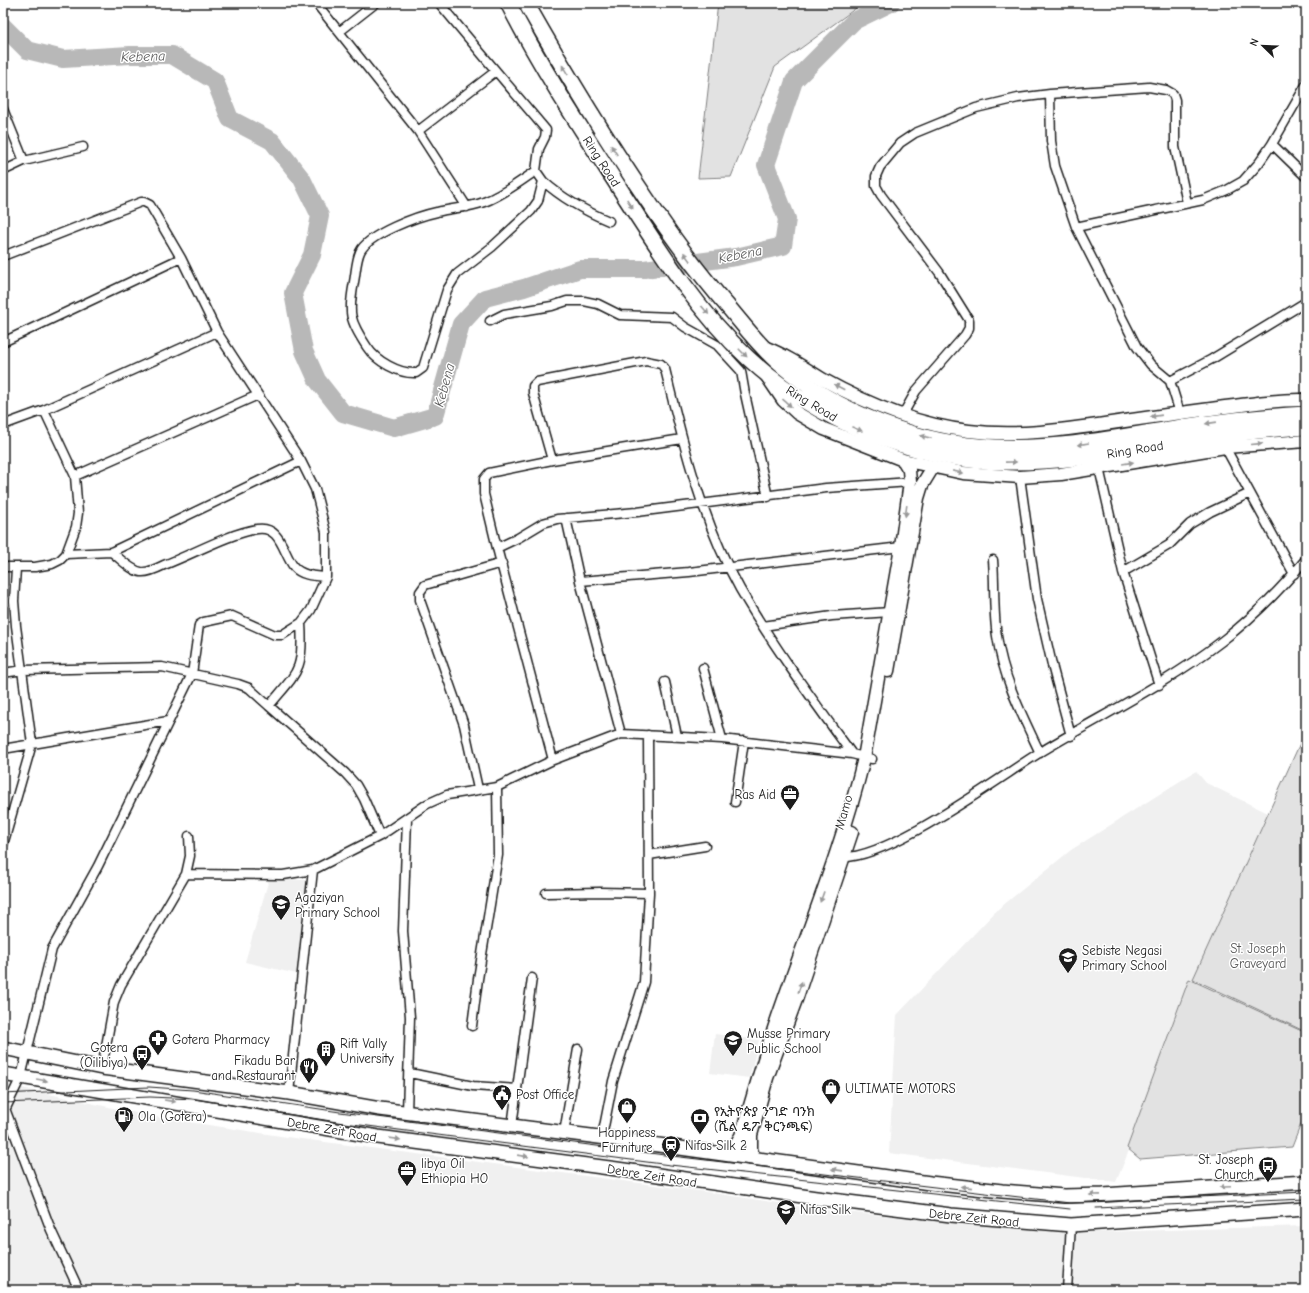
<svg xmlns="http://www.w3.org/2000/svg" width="1309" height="1293" font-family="'Comic Neue','Noto Sans Ethiopic',sans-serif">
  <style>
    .built { fill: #f0f0f0 }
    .green { fill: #e2e2e2; stroke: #7f7f7f }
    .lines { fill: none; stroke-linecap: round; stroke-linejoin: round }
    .river { stroke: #b8b8b8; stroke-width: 18 }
    .street-casing { stroke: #1c1c1c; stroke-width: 11 }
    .secondary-casing { stroke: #1c1c1c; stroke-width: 15 }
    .primary-casing { stroke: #1c1c1c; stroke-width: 16 }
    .highway-casing { stroke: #1c1c1c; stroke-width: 18 }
    .street { stroke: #fff; stroke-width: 8 }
    .secondary { stroke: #fff; stroke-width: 12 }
    .primary { stroke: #fff; stroke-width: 13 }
    .highway { stroke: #fff; stroke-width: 15 }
    .tram { stroke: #1c1c1c; stroke-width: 1 }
    .oneway { fill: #999 }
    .labels { text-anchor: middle; stroke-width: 3; stroke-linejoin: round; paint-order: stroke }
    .street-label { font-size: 13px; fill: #1c1c1c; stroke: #fff }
    .poi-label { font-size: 13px; fill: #1c1c1c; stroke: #fff; text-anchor: start }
    .park-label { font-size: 13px; fill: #575757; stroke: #fff }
    .water-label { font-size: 14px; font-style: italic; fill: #5a5a5a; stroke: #fff }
  </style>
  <rect width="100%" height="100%" fill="#fff"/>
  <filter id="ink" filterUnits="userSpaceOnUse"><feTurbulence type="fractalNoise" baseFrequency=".025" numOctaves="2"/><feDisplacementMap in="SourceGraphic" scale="8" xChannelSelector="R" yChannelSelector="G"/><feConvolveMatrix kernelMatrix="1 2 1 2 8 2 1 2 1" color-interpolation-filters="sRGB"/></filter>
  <g filter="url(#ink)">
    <path class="built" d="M1196,771l10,12 62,30 -152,369 -227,-29 8,-138 100,-105 74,-60z
      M269,879l41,1 -13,94 -52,-12z
      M715,1034l44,6 -10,38 -39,-5z
      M3,1084l147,32 144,22 406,53 124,19 242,23 240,-7v64h-1303z"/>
    <path class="green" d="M718,3h145l-88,64 -44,110 -33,1z
      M1306,730v302l-113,-53z
      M1189,979l117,54v78l-14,36 -152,12 -13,-11z"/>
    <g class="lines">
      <path class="river" d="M3,26l24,24 36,9 67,-4h42l43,26 15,38 42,22 30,38 18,37 -8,39 -19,38 11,58 13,29 26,33 51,15 41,-12 26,-92 24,-26 39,-10 56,-19h64l92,-12 47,-11 4,-27 -21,-54 28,-84 60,-60 37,-18"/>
      <g class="street-casing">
        <path id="street" d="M316,3l102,128 49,76
          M339,32l37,-29
          M496,71l50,59 -1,7 -6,12 -3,22 7,10 -5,20 -7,10 -39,36 -35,27 -10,16 -24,78 -7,5c-17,1 -40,-12 -49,-26 -18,-27 -19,-34 -13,-65 2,-10 2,-21 6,-30 8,-18 58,-36 77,-40 15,-4 31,-4 47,-10 19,-7 35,-20 52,-31
          M1306,85l-34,59 34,33
          M1050,94l99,-7 17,3 7,4 2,6v47l12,56
          M3,109l21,52
          M418,131l78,-60 -57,-68
          M3,171l21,-10 59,-14
          M543,181c20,18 42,30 66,40
          M1076,227l127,-27 24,-10 16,-9 16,-18 13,-19
          M3,256l138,-54h3l6,3 31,53 36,74 84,129 14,28 11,43v45l-15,33 -10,13c3,48 -3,48 -32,83l-20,-18 -11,-4 -76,-17 -139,3 -20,3
          M490,321l14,-7 48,-8 15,-5h17l14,3 22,11 52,2 13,10 32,18 24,26 4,23 23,103
          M3,342l178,-84
          M1180,413l-10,-32 42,-22 94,-57
          M902,416l14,-25 49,-56 4,-7v-8l-30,-48 -58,-77 -5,-9v-10l4,-9 20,-24 15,-10 61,-25 42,-10 32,-4 1,47 4,25 21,61 61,120 14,18 19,16
          M3,425l41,-15 173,-78
          M552,460l-19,-67v-7l4,-4 109,-21 15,3 4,5c18,75 37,152 75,220 33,57 73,111 112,165
          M1099,468l24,104 36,113
          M75,476l183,-81
          M1020,477l17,122 16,70 18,67
          M1250,493l44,81
          M566,518l14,63 41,153
          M497,548l21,-10 25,-15 14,-4 80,-7 189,-24 84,-6
          M111,552c9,6 19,18 30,20 7,1 17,-4 23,-7 29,-11 64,-31 93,-36 24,-4 26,25 37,38 8,9 21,9 32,10
          M66,554l45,-2 190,-91
          M993,560c2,25 0,51 4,76 6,42 25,79 43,117
          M3,567h32l17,-3 8,-4 6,-6 10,-27 2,-14 -3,-37 -31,-66
          M1123,572l46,-27 21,-21 20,-12 40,-19 -25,-46
          M580,581l109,-9 212,-25
          M763,626l69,-10 58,-4
          M703,668l19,71
          M665,682l12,54
          M269,706l76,67 11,12 8,14 16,37
          M3,749l165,-28
          M553,760l-56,-212 -13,-54v-15l5,-6 63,-13 130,-21
          M478,789l-14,-64 -44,-125v-8l5,-7 77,-22
          M735,802l9,-61
          M407,819l-4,112 7,86 -3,95
          M3,845l29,-101 -16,-118 -2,-25 2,-33
          M649,855l56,-9
          M839,857c46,5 158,-78 200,-104 61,-37 126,-68 183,-112 32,-24 59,-52 84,-82
          M186,874l97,1 30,-5
          M546,893l54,-1 49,1
          M472,1026l6,-47 20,-124 -1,-68
          M102,1068l12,-66 7,-17 65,-111 4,-18 -1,-20
          M410,1073l63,13 44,3
          M289,1093l24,-223 67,-34 47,-32 20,-9 50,-8 56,-27 68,-26 101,5 130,15 20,5
          M4,1106l47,124 28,60
          M5,1110l16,-33 31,-128 46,-83 94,-192 7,-49 5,-3 28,-6 43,19h7l19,-12
          M512,1126l20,-148
          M564,1133l14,-84
          M602,1137l11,-56 31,-99 5,-89 -1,-158
          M1067,1290l4,-65"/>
      </g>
      <g class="secondary-casing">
        <path id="secondary" d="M764,347c21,8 39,20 58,32 45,25 95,46 147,52 48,6 95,-1 142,-8 41,-6 82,-12 123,-17 23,-3 48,-7 72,-6
          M766,375l17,25 14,13 27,16 79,31 60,13 57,4 41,-3 164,-27 81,-6
          M888,671l30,-173 4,-13 11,-18
          M730,1154l11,-18c13,-43 25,-86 40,-128 29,-83 62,-164 83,-250l37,-211 9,-65 -1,-12 -6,-10
          M754,1158l-3,-9v-14l16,-57 30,-81 55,-165"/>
      </g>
      <g class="primary-casing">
        <path id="primary" d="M3,1048l99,20 187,25 91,16 250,32 300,42 72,8 62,5 39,-1 203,-13
          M3,1074l375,63 239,32 199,29 135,17 120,10 235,-16"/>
      </g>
      <g class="highway-casing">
        <path id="highway" d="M508,3c31,61 68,118 105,175 40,62 80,129 135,180 40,37 88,64 139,82 37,13 77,22 115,22 102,2 202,-31 304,-35
          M526,3c38,67 77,132 120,195 26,39 53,76 84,111 16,19 31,39 50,55 56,48 141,81 215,83 64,3 125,-10 187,-20 41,-6 82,-11 124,-13"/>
      </g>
      <use href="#street" class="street"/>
      <use href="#secondary" class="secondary"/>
      <use href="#primary" class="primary"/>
      <use href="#highway" class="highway"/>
      <path class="tram" d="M3,1094l146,-7 44,3 147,22 332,44 398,47 236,-11
        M3,1103l147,-6 44,2 143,23 333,43 400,44
        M1096,1208l210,-9"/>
    </g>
    <defs><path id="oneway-solid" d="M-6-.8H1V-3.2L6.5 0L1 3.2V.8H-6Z"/></defs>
    <g class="oneway">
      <use href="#oneway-solid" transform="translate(565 70) rotate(-121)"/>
      <use href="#oneway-solid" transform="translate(614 150) rotate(-123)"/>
      <use href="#oneway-solid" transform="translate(630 204) rotate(57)"/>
      <use href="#oneway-solid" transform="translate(687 257) rotate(-126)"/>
      <use href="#oneway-solid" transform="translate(705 310) rotate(50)"/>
      <use href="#oneway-solid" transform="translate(743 353) rotate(45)"/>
      <use href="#oneway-solid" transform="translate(839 387) rotate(-153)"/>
      <use href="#oneway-solid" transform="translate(787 403) rotate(41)"/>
      <use href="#oneway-solid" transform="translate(1156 416) rotate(172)"/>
      <use href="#oneway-solid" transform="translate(1211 423) rotate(172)"/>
      <use href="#oneway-solid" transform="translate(857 429) rotate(22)"/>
      <use href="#oneway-solid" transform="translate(926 437) rotate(-167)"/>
      <use href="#oneway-solid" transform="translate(1083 444) rotate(171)"/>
      <use href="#oneway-solid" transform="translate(1257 444) rotate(-5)"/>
      <use href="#oneway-solid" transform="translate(1011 462) rotate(-1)"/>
      <use href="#oneway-solid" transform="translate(1128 463) rotate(-9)"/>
      <use href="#oneway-solid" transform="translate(958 472) rotate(11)"/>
      <use href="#oneway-solid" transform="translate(906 511) rotate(98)"/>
      <use href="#oneway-solid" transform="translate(822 897) rotate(110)"/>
      <use href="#oneway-solid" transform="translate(800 987) rotate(-71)"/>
      <use href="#oneway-solid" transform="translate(42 1080) rotate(10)"/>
      <use href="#oneway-solid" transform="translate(170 1101) rotate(9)"/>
      <use href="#oneway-solid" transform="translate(395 1139) rotate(8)"/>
      <use href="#oneway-solid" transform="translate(523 1156) rotate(8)"/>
      <use href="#oneway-solid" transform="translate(837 1170) rotate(-172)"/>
      <use href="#oneway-solid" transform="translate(966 1187) rotate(-174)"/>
      <use href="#oneway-solid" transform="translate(1225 1187) rotate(177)"/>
      <use href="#oneway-solid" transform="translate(1095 1195) rotate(179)"/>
    </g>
  </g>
  <defs>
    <g id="office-pin" transform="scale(1)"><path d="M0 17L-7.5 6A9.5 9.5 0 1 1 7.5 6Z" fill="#1c1c1c" stroke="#fff"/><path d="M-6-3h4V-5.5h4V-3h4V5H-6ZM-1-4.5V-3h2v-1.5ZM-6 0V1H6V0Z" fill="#fff"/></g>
    <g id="school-pin" transform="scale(1)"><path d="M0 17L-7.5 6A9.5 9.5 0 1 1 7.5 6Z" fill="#1c1c1c" stroke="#fff"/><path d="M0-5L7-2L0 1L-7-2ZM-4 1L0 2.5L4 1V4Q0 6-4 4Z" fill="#fff"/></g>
    <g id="pharmacy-pin" transform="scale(1)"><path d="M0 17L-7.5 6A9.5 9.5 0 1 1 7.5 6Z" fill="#1c1c1c" stroke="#fff"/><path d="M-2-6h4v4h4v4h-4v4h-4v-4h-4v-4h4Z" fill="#fff"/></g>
    <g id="building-pin" transform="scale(1)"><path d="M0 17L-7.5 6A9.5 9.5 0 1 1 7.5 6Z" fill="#1c1c1c" stroke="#fff"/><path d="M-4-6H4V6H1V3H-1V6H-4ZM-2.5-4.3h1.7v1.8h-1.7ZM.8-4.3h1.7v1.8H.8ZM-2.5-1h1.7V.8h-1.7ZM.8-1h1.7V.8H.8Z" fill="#fff"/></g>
    <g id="bus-pin" transform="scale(1)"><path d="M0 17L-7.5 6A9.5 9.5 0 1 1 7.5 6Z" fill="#1c1c1c" stroke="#fff"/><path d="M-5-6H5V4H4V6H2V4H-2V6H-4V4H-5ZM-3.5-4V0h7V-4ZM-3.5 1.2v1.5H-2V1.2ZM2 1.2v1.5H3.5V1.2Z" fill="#fff"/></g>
    <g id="restaurant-pin" transform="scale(1)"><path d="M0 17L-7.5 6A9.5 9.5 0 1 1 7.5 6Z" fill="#1c1c1c" stroke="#fff"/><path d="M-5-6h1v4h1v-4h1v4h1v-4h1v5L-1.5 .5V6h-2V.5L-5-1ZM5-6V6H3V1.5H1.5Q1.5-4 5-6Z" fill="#fff"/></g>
    <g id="shop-pin" transform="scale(1)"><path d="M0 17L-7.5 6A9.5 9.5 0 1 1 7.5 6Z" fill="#1c1c1c" stroke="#fff"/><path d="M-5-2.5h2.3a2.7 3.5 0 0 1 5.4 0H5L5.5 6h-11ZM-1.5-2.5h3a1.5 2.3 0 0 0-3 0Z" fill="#fff"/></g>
    <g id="civic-pin" transform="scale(1)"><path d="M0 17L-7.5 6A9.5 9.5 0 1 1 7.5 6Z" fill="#1c1c1c" stroke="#fff"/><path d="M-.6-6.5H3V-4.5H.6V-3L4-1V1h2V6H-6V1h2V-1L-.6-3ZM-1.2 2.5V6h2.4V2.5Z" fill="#fff"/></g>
    <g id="fuel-pin" transform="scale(1)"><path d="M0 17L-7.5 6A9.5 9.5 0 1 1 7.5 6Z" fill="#1c1c1c" stroke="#fff"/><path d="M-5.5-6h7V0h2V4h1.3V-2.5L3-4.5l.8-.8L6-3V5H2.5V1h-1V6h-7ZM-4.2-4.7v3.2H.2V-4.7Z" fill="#fff"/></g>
    <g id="bank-pin" transform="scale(1)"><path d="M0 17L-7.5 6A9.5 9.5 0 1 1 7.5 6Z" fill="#1c1c1c" stroke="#fff"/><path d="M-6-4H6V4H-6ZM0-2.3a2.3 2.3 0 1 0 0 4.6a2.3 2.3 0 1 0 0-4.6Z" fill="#fff"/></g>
    <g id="station-pin" transform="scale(1)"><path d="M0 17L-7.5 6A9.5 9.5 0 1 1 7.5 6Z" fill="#1c1c1c" stroke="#fff"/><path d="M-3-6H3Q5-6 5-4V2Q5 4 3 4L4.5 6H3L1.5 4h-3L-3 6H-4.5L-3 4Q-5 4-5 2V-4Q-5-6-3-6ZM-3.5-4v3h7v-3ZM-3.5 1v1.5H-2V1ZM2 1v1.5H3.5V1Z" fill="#fff"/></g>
    <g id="university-pin" transform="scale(1)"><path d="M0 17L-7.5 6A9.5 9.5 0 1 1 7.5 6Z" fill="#1c1c1c" stroke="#fff"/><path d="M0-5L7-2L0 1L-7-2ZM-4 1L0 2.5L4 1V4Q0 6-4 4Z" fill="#fff"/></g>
  </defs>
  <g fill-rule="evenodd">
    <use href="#office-pin" x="790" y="794"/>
    <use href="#school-pin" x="281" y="904"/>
    <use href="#school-pin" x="1068" y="957"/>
    <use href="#pharmacy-pin" x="158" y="1039"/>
    <use href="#school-pin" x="733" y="1040"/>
    <use href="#building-pin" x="326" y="1050"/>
    <use href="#bus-pin" x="142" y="1054"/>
    <use href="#restaurant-pin" x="309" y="1067"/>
    <use href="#shop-pin" x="831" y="1088"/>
    <use href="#civic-pin" x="502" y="1094"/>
    <use href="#shop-pin" x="627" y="1107"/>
    <use href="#fuel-pin" x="124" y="1116"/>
    <use href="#bank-pin" x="700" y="1118"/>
    <use href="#station-pin" x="671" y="1145"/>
    <use href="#bus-pin" x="1268" y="1166"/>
    <use href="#office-pin" x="407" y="1170"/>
    <use href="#university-pin" x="786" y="1209"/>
  </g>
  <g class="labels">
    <g class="street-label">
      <text transform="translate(602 161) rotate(57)" y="5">Ring Road</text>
      <text transform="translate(812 403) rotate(31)" y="5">Ring Road</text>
      <text transform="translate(1135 449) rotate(-9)" y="5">Ring Road</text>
      <text transform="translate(843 812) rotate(-74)" y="5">Mamo</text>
      <text transform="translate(332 1129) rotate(10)" y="5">Debre Zeit Road</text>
      <text transform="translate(652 1175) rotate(9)" y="5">Debre Zeit Road</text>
      <text transform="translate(974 1217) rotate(6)" y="5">Debre Zeit Road</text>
    </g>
    <g class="poi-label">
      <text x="776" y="799" text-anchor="end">Ras Aid</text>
      <text x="295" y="902">Agaziyan<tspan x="295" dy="15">Primary School</tspan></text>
      <text x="1082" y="955">Sebiste Negasi<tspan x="1082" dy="15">Primary School</tspan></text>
      <text x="747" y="1038">Musse Primary<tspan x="747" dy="15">Public School</tspan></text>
      <text x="172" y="1044">Gotera Pharmacy</text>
      <text x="340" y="1048">Rift Vally<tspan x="340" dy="15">University</tspan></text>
      <text x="128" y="1052" text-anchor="end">Gotera<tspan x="128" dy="15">(Oilibiya)</tspan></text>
      <text x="295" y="1065" text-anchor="end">Fikadu Bar<tspan x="295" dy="15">and Restaurant</tspan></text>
      <text x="845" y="1093">ULTIMATE MOTORS</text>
      <text x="516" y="1099">Post Office</text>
      <text x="714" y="1116">የኢትዮጵያ ንግድ ባንክ<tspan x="714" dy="15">(ሼል ዴፖ ቅርንጫፍ)</tspan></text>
      <text x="138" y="1121">Ola (Gotera)</text>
      <text x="627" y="1137" text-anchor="middle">Happiness<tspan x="627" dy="15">Furniture</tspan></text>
      <text x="685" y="1150">Nifas Silk 2</text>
      <text x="1254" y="1164" text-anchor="end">St. Joseph<tspan x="1254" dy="15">Church</tspan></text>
      <text x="421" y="1168">libya Oil<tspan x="421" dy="15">Ethiopia HO</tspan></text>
      <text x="800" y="1214">Nifas Silk</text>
    </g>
    <g class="park-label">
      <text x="1258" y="953">St. Joseph<tspan x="1258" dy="15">Graveyard</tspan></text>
    </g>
    <g class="water-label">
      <text transform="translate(143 56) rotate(-2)" y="5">Kebena</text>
      <text transform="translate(740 254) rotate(-11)" y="5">Kebena</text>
      <text transform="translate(444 385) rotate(-75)" y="5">Kebena</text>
    </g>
  </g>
  <rect width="1309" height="1293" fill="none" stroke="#fff" stroke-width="16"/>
  <rect x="8" y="8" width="1293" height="1277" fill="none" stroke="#1c1c1c" stroke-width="1.5" filter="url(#ink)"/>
  <g transform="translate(1263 46) rotate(293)" stroke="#ffffff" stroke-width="3" paint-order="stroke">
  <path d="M0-3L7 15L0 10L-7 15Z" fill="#1c1c1c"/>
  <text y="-6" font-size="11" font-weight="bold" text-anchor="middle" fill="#1c1c1c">N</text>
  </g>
</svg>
